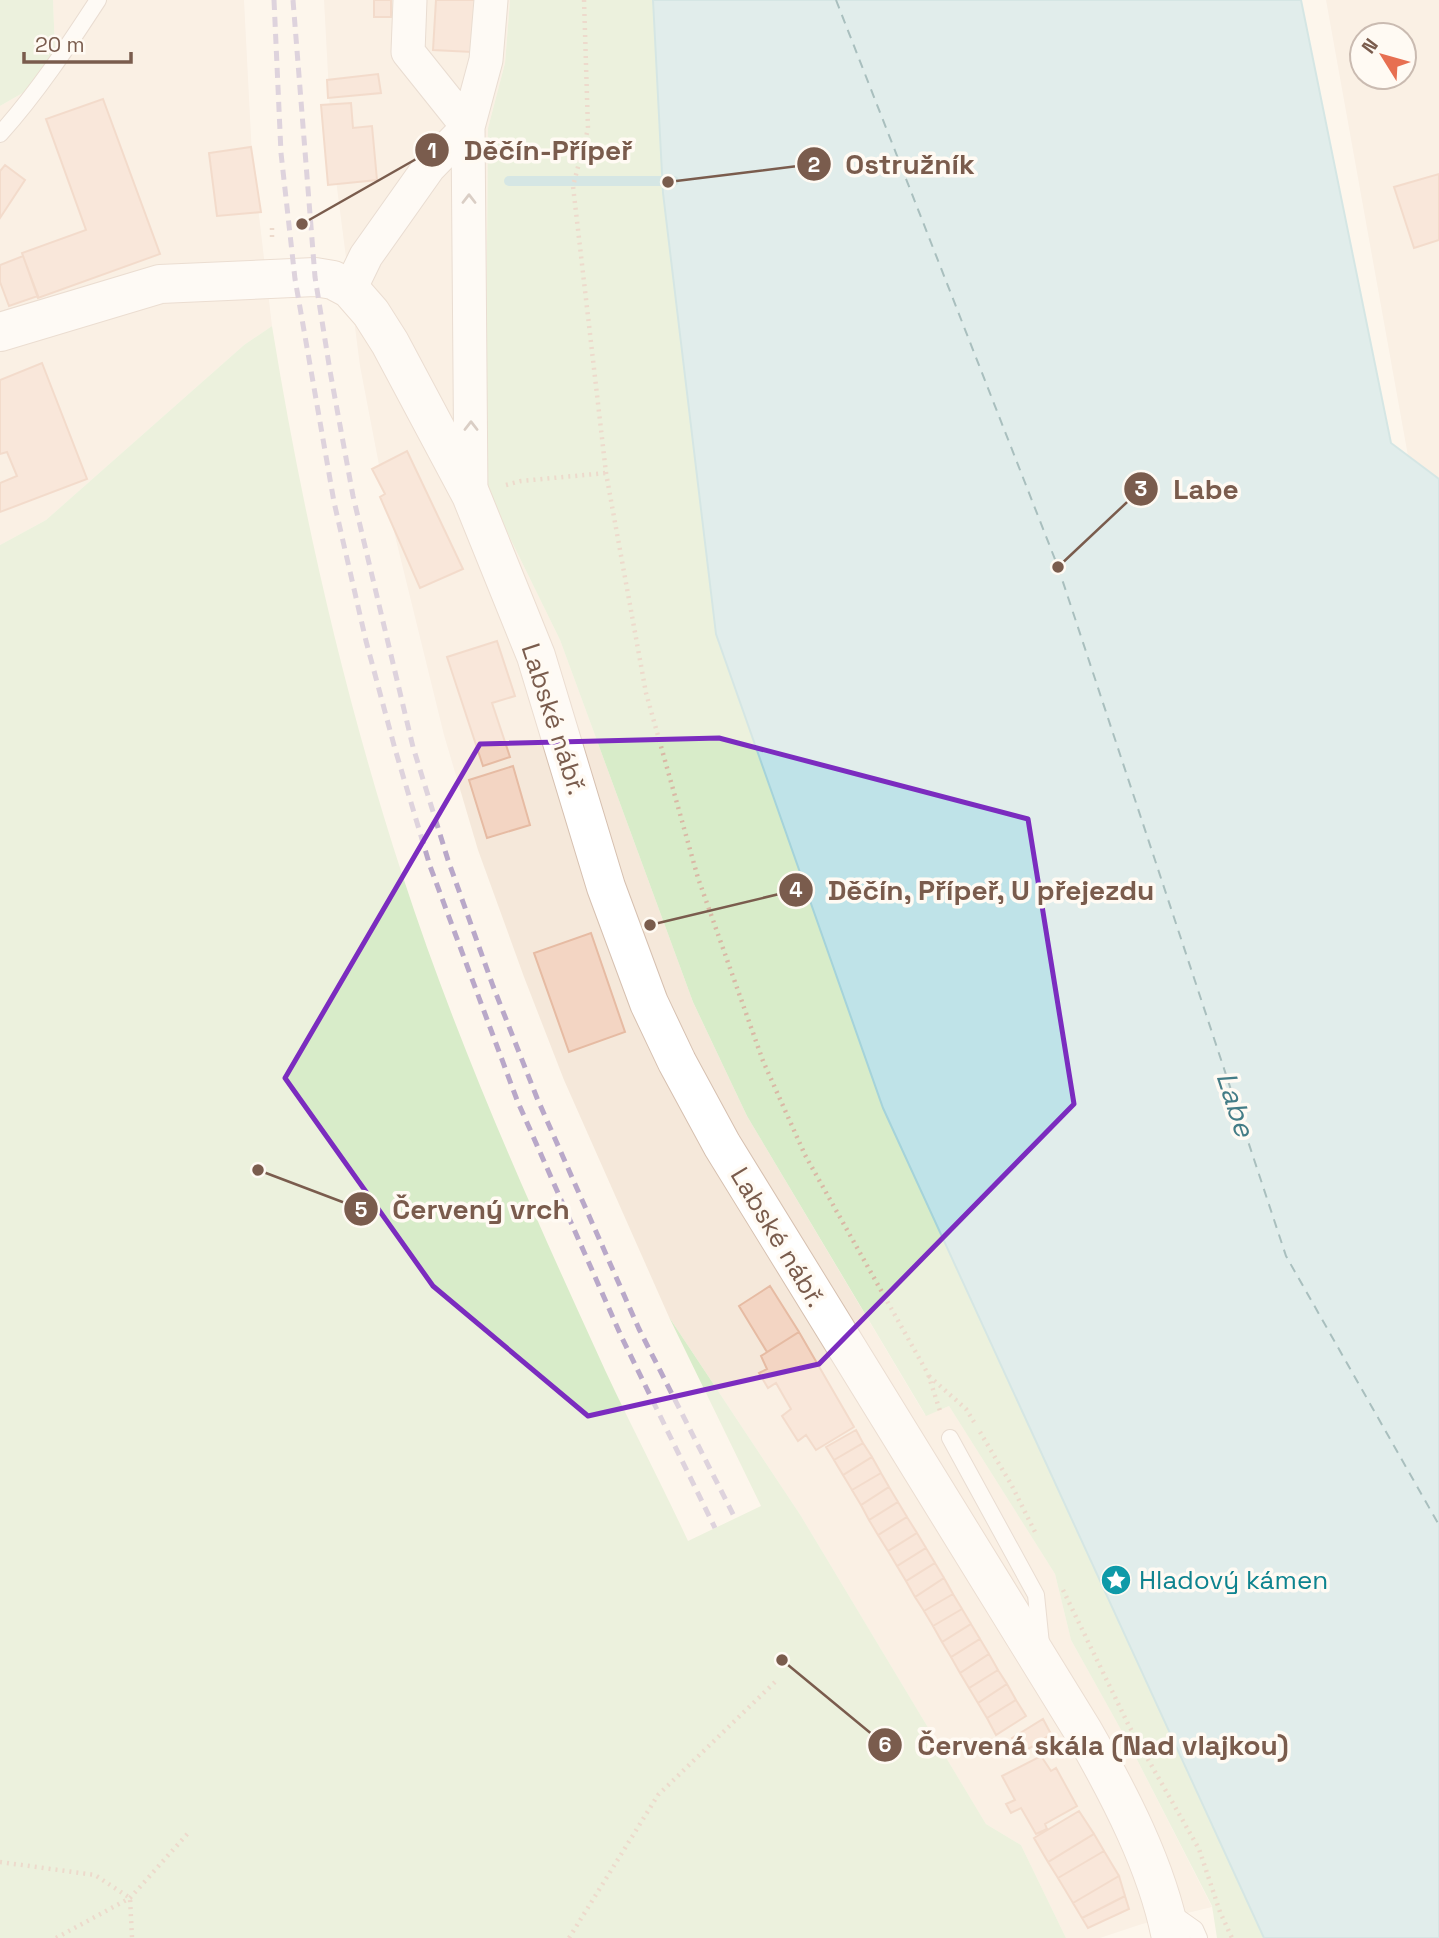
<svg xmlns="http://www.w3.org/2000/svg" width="1439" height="1938" font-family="'Space Grotesk',sans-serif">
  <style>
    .residential { fill: #f5e8da; fill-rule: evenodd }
    .green { fill: #d8ecc9 }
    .water { fill: #bfe3e8; stroke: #a5d3da; stroke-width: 2 }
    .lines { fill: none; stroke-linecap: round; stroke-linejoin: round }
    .stream { stroke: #a5d3da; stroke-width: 10 }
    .ferry { stroke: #437c86; stroke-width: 2; stroke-dasharray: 9 7; stroke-linecap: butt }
    .building { fill: #f3d5c3; stroke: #e6bba3; stroke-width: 2 }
    .lane-casing { stroke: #d1beb0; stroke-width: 18 }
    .street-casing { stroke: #d1beb0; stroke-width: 35 }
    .secondary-casing { stroke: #d6c0b0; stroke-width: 40 }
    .path { stroke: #d9b8a5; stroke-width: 4.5; stroke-dasharray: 2 5; stroke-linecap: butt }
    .lane { stroke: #fff; stroke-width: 16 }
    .street { stroke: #fff; stroke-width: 33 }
    .secondary { stroke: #fff; stroke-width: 38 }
    .rail { stroke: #b9a8c9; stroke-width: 5; stroke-dasharray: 10 7; stroke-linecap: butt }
    .oneway { stroke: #af9d94 }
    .marked { fill: none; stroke: #7b2cbf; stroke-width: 5; stroke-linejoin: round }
    .labels { text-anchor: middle; stroke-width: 7; stroke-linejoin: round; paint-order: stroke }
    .street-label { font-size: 26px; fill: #7a5c4d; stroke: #fffaf3 }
    .culture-label { font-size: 26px; fill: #0d838f; stroke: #fffaf3; text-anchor: start }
    .water-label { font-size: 28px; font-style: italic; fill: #437c86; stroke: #fffaf3 }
    .leader { fill: none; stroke: #7a5c4d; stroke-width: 2.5 }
    .callout-dot { fill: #7a5c4d; stroke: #fffaf3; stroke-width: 2.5 }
    .mark-label { font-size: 21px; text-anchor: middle; font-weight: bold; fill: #fff }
    .callout-label { font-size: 28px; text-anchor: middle; font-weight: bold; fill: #7a5c4d; stroke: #fffaf3; stroke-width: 7; stroke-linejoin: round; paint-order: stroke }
  </style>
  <rect width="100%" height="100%" fill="#fdf6ec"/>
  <path class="residential" d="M53,0h191l8,156 20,170 -28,19 -198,175 -46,25v-439l56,-32z
    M324,0h186l-5,63 -17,65 -3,359 75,153 133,362 54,114 178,299 24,-9 106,168 16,66 59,106 82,161 -70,17 -42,14h-34l-45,-93 -35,-21 -185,-308 -132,-199 -105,-237 -40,-103 -46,-127 -34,-115 -60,-244 -24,-125 -28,-217z
    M1326,0h113v479l-31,-23zM1362,35h42v42h-42z"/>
  <path class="green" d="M0,0h53l3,74 -56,32z
    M510,0h143l10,193 53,441 167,474 381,830h-47l-5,-32 -82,-160 -59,-106 -16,-66 -106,-168 -23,10 -179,-300 -54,-114 -133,-362 -75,-153 3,-359 17,-65z
    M272,326c30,185 72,370 130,548 53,163 122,319 193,474 29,65 63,128 93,193l73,-35 -92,-189 132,199 185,308 35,21 45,93h-1066v-1393l46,-25 198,-175z"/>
  <path class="water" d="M653,0h648l90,443 48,36v1459h-175l-381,-830 -167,-474 -53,-441z"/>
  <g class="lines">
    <path class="stream" d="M509,181h165"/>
    <path class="ferry" d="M836,0l222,567 228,689 153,269"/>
  </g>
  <path class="building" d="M374,0h17v17h-17z
    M436,0h41l-5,52 -39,-2z
    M378,74l3,19 -53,5 -1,-18z
    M103,99l57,155 -122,44 -16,-45 64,-23 -40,-111z
    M351,103l2,25 19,-2 5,54 -49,5 -7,-80z
    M251,147l10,65 -44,4 -8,-63z
    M5,165l20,15 -25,38v-47z
    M1439,174v66l-25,8 -20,-61z
    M23,256l15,40 -29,10 -9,-24v-17z
    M42,363l45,116 -87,33v-29l17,-7 -10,-24 -7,2v-74z
    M407,451l56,118 -43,19 -40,-91 5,-3 -13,-25z
    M497,641l18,55 -23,7 18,54 -27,9 -36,-109z
    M513,766l17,59 -43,13 -18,-58z
    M591,933l34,99 -56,20 -35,-99z
    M770,1286l29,46 -32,20 -28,-46z
    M799,1332l55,95 -38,23 -10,-15 -8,6 -16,-25 9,-7 -15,-26 -8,5 -9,-15 8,-4 -6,-13z
    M856,1430l7,13 -29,17 -8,-13z
    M863,1443l9,14 -29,18 -9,-15z
    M872,1457l9,16 -29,17 -9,-15z
    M881,1473l8,14 -28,18 -9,-15z
    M889,1487l9,15 -29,18 -8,-15z
    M898,1502l9,15 -29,18 -9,-15z
    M907,1517l10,16 -29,18 -10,-16z
    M917,1533l9,15 -29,18 -9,-15z
    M926,1548l9,15 -29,18 -9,-15z
    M935,1563l9,15 -29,19 -9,-16z
    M944,1578l9,16 -29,17 -9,-14z
    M953,1594l9,15 -29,17 -9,-15z
    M962,1609l9,15 -29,18 -9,-16z
    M971,1624l9,15 -29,18 -9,-15z
    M980,1639l9,15 -29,19 -9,-16z
    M989,1654l9,16 -29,18 -9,-15z
    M998,1670l9,14 -29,19 -9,-15z
    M1007,1684l9,16 -29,18 -9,-15z
    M1016,1700l10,16 -30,19 -9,-17z
    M1043,1719l8,15 -29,19 -10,-15z
    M1041,1756l10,15 5,-3 21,38 -32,18 2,5 -11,5 -15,-26 -10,5 -5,-9 9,-4 -13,-24z
    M1079,1811l15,23 -46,28 -14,-24z
    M1094,1834l10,17 -46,27 -10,-16z
    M1104,1851l15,25 -46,27 -15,-25z
    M1119,1876l6,20 -43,22 -9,-15z
    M1125,1896l4,13 -41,19 -6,-10z"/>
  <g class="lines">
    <g class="lane-casing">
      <path id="lane" d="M0,134c37,-41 68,-88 98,-134
        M950,1438l86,157 5,49
        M1171,1912l24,17 4,9"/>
    </g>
    <g class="street-casing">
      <path id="street" d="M410,0l-2,52 60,75
        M350,289l16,-33 63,-89 39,-40
        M471,495l-3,-368 18,-67 5,-60"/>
    </g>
    <g class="secondary-casing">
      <path id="secondary" d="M0,332l160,-48 155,-7 18,3 17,9 21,24 19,30 81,152 65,161 70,231 43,116 28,59 45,83 361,586c36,63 74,135 88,207"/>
    </g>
    <path class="path" d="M584,0l4,129 -15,57 33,287 40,220 52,185 65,183 42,94 123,219 13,40
      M272,228v13
      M506,485l15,-4 85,-8
      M929,1376l37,33 8,13
      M980,1432l31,52 24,48
      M1063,1590l66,136 70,123 21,63 12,26
      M0,1862l95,13 35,23 2,40
      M56,1938l74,-40 59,-66
      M569,1938l89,-143 118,-114"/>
    <use href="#lane" class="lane"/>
    <use href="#street" class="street"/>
    <use href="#secondary" class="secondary"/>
    <path class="rail" d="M274,0l7,153 14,126 39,223 32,139 29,108 35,117 87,234 105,238 93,190
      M293,0l22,277 15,94 23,125 60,251 35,113 45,126 44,112 102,231 97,191"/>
  </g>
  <defs><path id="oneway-chevron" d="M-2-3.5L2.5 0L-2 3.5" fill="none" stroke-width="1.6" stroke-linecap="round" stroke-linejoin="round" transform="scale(1.75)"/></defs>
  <g class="oneway">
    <use href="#oneway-chevron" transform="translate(469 199) rotate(-90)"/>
    <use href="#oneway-chevron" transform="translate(471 426) rotate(-90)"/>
  </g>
  <path d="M0 0H1439V1938H0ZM719,738l309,81 46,285 -255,260 -231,52 -155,-130 -148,-208 195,-334z" fill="#fdf6ec" fill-opacity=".55" fill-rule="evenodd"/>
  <path class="marked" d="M719,738l309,81 46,285 -255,260 -231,52 -155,-130 -148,-208 195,-334z"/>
  <defs>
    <g id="sight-disc" transform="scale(1.575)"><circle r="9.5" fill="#0f9aa8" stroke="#fffaf3"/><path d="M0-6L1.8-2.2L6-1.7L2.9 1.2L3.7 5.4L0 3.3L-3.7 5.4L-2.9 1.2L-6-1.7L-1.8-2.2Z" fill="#fff"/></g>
  </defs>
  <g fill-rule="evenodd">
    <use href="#sight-disc" x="1116" y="1580"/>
  </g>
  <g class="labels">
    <g class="street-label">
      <text transform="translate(554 719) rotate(72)" y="9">Labské nábř.</text>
      <text transform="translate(778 1237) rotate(59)" y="9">Labské nábř.</text>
    </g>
    <g class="culture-label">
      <text x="1139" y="1589">Hladový kámen</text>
    </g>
    <g class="water-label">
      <text transform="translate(1236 1104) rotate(72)" y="10">Labe</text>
    </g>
  </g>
  <path class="leader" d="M302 224L432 150M668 182L814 164M1058 567L1141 489M650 925L796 890M258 1170L361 1209M782 1660L885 1745"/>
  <g class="callout-dot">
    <circle cx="302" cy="224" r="7"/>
    <circle cx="668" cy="182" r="7"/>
    <circle cx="1058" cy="567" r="7"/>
    <circle cx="650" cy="925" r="7"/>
    <circle cx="258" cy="1170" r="7"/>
    <circle cx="782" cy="1660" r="7"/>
    <circle cx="432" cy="150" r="18"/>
    <circle cx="814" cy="164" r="18"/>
    <circle cx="1141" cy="489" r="18"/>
    <circle cx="796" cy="890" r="18"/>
    <circle cx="361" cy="1209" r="18"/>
    <circle cx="885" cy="1745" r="18"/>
  </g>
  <g class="mark-label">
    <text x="432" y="158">1</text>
    <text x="814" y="172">2</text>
    <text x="1141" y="496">3</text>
    <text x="796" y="897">4</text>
    <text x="361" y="1217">5</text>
    <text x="885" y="1752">6</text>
  </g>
  <g class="callout-label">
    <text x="548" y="160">Děčín-Přípeř</text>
    <text x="910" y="174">Ostružník</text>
    <text x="1206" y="499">Labe</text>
    <text x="991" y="900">Děčín, Přípeř, U přejezdu</text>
    <text x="481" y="1219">Červený vrch</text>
    <text x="1103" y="1755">Červená skála (Nad vlajkou)</text>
  </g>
  <g transform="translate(1383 56) rotate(307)"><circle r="33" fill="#fffaf3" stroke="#cabbb1" stroke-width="2"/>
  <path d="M0-5L12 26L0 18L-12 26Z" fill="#e76f51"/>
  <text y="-10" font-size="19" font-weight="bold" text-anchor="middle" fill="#7a5c4d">N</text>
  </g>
  <path d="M24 52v10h107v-10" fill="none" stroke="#7a5c4d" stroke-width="3.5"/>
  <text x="35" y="52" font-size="21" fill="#7a5c4d" stroke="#fffaf3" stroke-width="5" paint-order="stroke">20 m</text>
</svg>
